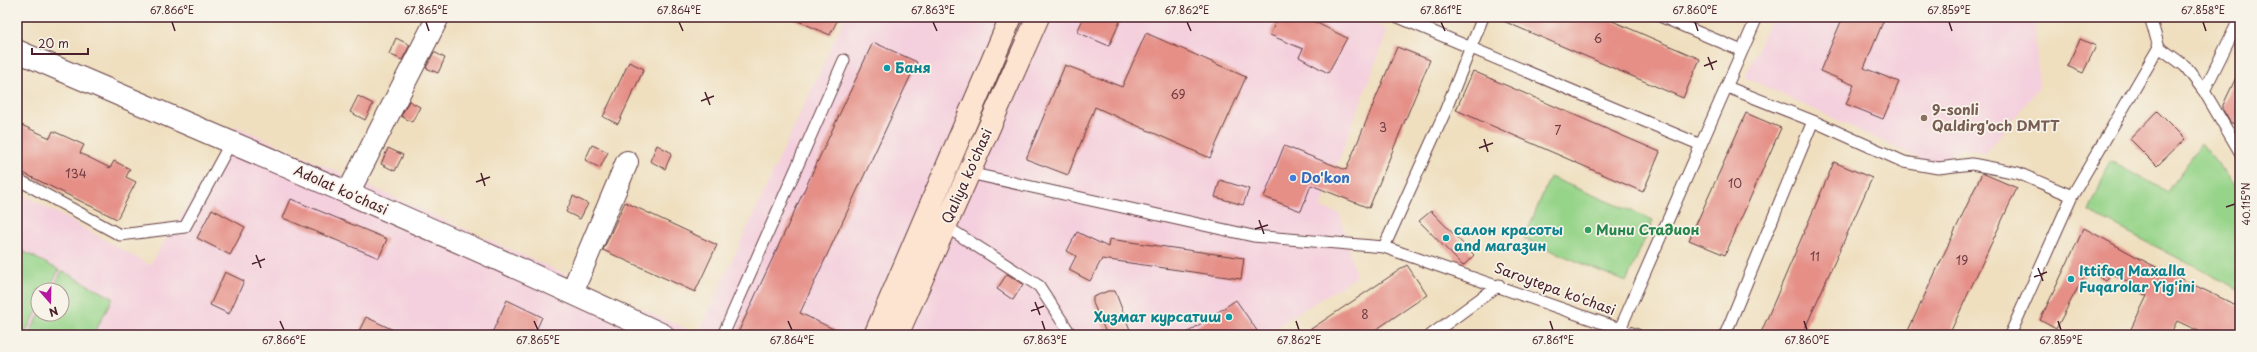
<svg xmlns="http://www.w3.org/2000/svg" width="2257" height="352" font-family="'Playpen Sans',sans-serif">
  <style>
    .built { fill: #f4cfdd; fill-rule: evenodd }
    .green { fill: #96d489; stroke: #707a5a }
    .building { fill: #e58f87 }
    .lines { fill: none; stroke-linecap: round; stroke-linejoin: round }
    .lane-casing { stroke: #633c41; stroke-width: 13 }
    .street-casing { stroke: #633c41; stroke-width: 24 }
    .secondary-casing { stroke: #633c41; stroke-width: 24 }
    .lane { stroke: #fff; stroke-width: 11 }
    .street { stroke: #fff; stroke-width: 22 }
    .secondary { stroke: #fde4d0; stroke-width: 22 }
    .ticks { fill: none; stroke: #4a1f2b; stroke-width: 1.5 }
    .culture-dot { fill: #0f9aa8; stroke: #f7f3e8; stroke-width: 1.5 }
    .education-dot { fill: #8d6e63; stroke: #f7f3e8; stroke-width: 1.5 }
    .shop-dot { fill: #3f7fe0; stroke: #f7f3e8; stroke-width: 1.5 }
    .leisure-dot { fill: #2e9e5b; stroke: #f7f3e8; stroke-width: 1.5 }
    .labels { text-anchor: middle; stroke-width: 3.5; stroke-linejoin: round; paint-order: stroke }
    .number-label { font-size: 12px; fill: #713b42 }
    .culture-label { font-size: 14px; font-weight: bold; fill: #0d838f; stroke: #f7f3e8; text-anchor: start }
    .education-label { font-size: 14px; font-weight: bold; fill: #785e54; stroke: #f7f3e8; text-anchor: start }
    .street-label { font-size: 14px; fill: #4a1f2b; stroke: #f7f3e8 }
    .shop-label { font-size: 14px; font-weight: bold; fill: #366cbe; stroke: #f7f3e8; text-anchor: start }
    .leisure-label { font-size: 14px; font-weight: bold; fill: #27864d; stroke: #f7f3e8; text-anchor: start }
    .neatline { fill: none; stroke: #4a1f2b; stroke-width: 1.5 }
    .ticks-label { font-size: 10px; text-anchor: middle; fill: #4a1f2b }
  </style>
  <rect width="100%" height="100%" fill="#f7f3e8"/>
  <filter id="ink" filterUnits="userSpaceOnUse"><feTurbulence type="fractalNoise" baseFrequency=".025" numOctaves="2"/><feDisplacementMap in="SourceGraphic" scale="8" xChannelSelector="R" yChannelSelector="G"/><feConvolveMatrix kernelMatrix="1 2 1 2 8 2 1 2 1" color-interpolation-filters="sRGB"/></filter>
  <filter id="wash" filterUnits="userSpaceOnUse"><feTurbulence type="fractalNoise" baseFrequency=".012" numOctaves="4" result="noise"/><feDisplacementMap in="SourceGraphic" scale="16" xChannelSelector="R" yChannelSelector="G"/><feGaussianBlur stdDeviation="0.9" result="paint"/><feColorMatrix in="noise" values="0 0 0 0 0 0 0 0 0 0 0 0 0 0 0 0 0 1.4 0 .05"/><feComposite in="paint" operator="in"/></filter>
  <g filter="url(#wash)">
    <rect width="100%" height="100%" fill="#efdfbf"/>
    <path class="built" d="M845,17h514l29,13 -67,177 19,7 16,63 -93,58h-1246v-144l133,74 86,-139 462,208zM38,290h24v24h-24z
      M1772,17h262l5,71 -54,66 -23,-6 -29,17 -188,-88z"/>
    <path class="green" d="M2201,143l39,48v99l-151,-78 21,-51 58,31z
      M1550,177l103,43 -27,62 -102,-43z
      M17,248l42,22 -11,20h-10v20l-14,25h-7z
      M62,271l51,27 -20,37h-65l12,-21h22v-24h-10z"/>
    <g id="blocks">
      <path class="building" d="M789,17h50l-9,18z
        M1084,17h38l-13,29 -32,-14z
        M1278,17h27l42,21 -19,35 -29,-16 4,-8 -33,-14z
        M1494,17h109l97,42 -17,39z
        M1843,17h42l-21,51 35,14 -16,37 -37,-15 8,-19 -34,-14z
        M1146,33l100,44 -36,81 -115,-51 -27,68 -42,-16 39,-94 57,22z
        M396,38l14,7 -8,15 -13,-6z
        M2080,39l16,7 -13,27 -16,-7z
        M873,42l44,20 -117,251 46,22h-109z
        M1397,47l33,13 -61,148 -58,-23 -10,26 -37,-14 20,-51 62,24z
        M434,52l11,6 -7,15 -12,-5z
        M629,62l15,7 -26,55 -15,-7z
        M2240,69v58l-10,-5 -7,-12v-5z
        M1473,71l187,81 -17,40 -187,-82z
        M358,96l15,8 -8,16 -15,-8z
        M409,101l11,6 -8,15 -11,-6z
        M2157,111l28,28 -28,27 -27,-27z
        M1746,113l35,15 -56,127 -36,-15z
        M17,123l33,15 3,-7 31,14 -4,8 30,15 4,-7 16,8 -4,8 10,5 -19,37 -100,-49z
        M592,145l16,7 -8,16 -15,-8z
        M657,145l15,8 -7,16 -15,-8z
        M388,148l15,7 -8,16 -14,-7z
        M1834,162l38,16 -70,157h-42z
        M1982,173l35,15 -68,147h-43z
        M1220,180l29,9 -6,16 -28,-8z
        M573,196l15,8 -8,15 -14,-7z
        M291,199l96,40 -8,19 -96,-40z
        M625,202l92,43 -22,47 -92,-42z
        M212,209l33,18 -15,28 -33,-17z
        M1431,211l43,44 -11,11 -44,-45z
        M2084,228l64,35 92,44v28h-33l-30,-14 -7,14h-42l19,-39 -6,-3 1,-4 -31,-16 -5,8 -19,-11 -31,59 -16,-9z
        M1077,232l31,15 1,-8 135,19 -3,21 -139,-20 -12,22 -21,-11 7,-14 -9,-5z
        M1407,265l20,30 -59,40h-66z
        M225,272l19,9 -15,33 -19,-9z
        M1007,274l16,10 -10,16 -16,-11z
        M1108,291h7l17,44h-25l-14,-32v-6z
        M507,300l35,17 -8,18h-43z
        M1236,300l24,35h-76z
        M366,317l38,18h-47z"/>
    </g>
  </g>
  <g filter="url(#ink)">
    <use href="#blocks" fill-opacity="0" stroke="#633c41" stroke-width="1"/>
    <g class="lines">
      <g class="lane-casing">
        <path id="lane" d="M1398,17l303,128
          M1662,17l80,34
          M2150,17l9,30
          M1727,87l86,34
          M2204,91l36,-73
          M969,173l284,63 131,11 60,-133 39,-97
          M17,179l103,56 65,-8 46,-85
          M942,224l97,62 32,49
          M1384,247l236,82 137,-312
          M723,335l121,-275
          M1431,335l68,-50
          M1611,335l9,-6 17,6
          M1725,335l88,-214 91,41 34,6 34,-4 46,9 54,23 87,-149 26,19 19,25 36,61
          M2010,335l62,-139"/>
      </g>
      <g class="street-casing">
        <path id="street" d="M17,51c216,92 433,184 646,284
          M348,193l90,-176
          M572,292l55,-130"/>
      </g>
      <g class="secondary-casing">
        <path id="secondary" d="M875,335l136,-318
          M897,335l141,-318"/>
      </g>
      <use href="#lane" class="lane"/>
      <use href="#street" class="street"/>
      <use href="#secondary" class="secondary"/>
    </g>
  </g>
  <path class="ticks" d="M172,22l3,9M426,22l3,9M679,22l4,9M933,22l4,9M1187,22l4,9M1441,22l4,9M1695,22l3,9M1949,22l3,9M2203,22l3,9M1708,57l5,13M1704,66l13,-5M705,92l5,13M701,101l13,-5M1484,139l4,13M1479,148l14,-5M481,173l4,13M476,182l14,-5M2226,207l9,-3M1259,220l5,14M1255,229l13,-4M256,255l5,13M252,264l13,-5M2038,268l5,13M2034,277l13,-5M1035,302l5,13M1031,311l13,-5M280,321l4,9M534,321l4,9M788,321l4,9M1042,321l3,9M1296,321l3,9M1550,321l3,9M1804,321l3,9M2058,321l3,9"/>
  <g class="culture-dot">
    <circle cx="887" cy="68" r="4"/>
    <circle cx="1446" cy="238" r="4"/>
    <circle cx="2071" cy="279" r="4"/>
    <circle cx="1229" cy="317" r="4"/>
  </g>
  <circle class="education-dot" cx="1924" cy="118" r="4"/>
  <circle class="shop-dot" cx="1293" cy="178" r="4"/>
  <circle class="leisure-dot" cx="1588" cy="230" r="4"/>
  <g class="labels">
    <g class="number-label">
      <text x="1598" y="43">6</text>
      <text x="1178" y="99">69</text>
      <text x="1383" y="132">3</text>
      <text x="1558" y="135">7</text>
      <text x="76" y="178">134</text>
      <text x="1735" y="188">10</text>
      <text x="1815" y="261">11</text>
      <text x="1962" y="265">19</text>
      <text x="1365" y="319">8</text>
    </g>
    <g class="culture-label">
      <text x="895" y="73">Баня</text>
      <text x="1454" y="235">салон красоты<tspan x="1454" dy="16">and магазин</tspan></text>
      <text x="2079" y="276">Ittifoq Maxalla<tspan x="2079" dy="16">Fuqarolar Yig'ini</tspan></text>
      <text x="1221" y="322" text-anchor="end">Хизмат курсатиш</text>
    </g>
    <g class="education-label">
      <text x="1932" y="115">9-sonli<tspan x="1932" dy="16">Qaldirg'och DMTT</tspan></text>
    </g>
    <g class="street-label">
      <text transform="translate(967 176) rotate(-66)" y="5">Qaliya ko'chasi</text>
      <text transform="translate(341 190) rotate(24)" y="5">Adolat ko'chasi</text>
      <text transform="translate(1555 289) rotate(20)" y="5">Saroytepa ko'chasi</text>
    </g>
    <g class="shop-label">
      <text x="1301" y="183">Do'kon</text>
    </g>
    <g class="leisure-label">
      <text x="1596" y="235">Мини Стадион</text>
    </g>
  </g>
  <rect width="2257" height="352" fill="none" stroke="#f7f3e8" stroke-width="44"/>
  <g transform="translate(50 302) rotate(160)"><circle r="19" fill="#f7f3e8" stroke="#b29e9c"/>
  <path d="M0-3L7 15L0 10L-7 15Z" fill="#b5179e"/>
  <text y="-6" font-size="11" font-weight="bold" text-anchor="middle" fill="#4a1f2b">N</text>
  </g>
  <path d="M32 48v6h56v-6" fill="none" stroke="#4a1f2b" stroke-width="2"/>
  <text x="38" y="48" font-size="12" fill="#4a1f2b" stroke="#f7f3e8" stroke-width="3" paint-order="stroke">20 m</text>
  <rect x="22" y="22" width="2213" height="308" class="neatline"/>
  <g class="ticks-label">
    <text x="172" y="14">67.866°E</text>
    <text x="426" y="14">67.865°E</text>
    <text x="679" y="14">67.864°E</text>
    <text x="933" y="14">67.863°E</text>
    <text x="1187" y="14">67.862°E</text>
    <text x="1441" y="14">67.861°E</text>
    <text x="1695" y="14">67.860°E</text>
    <text x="1949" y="14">67.859°E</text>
    <text x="2203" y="14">67.858°E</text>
    <text transform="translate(2246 204) rotate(-90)" y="4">40.115°N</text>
    <text x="284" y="344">67.866°E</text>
    <text x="538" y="344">67.865°E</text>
    <text x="792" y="344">67.864°E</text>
    <text x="1045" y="344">67.863°E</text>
    <text x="1299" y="344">67.862°E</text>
    <text x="1553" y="344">67.861°E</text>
    <text x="1807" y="344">67.860°E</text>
    <text x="2061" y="344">67.859°E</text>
  </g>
</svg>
